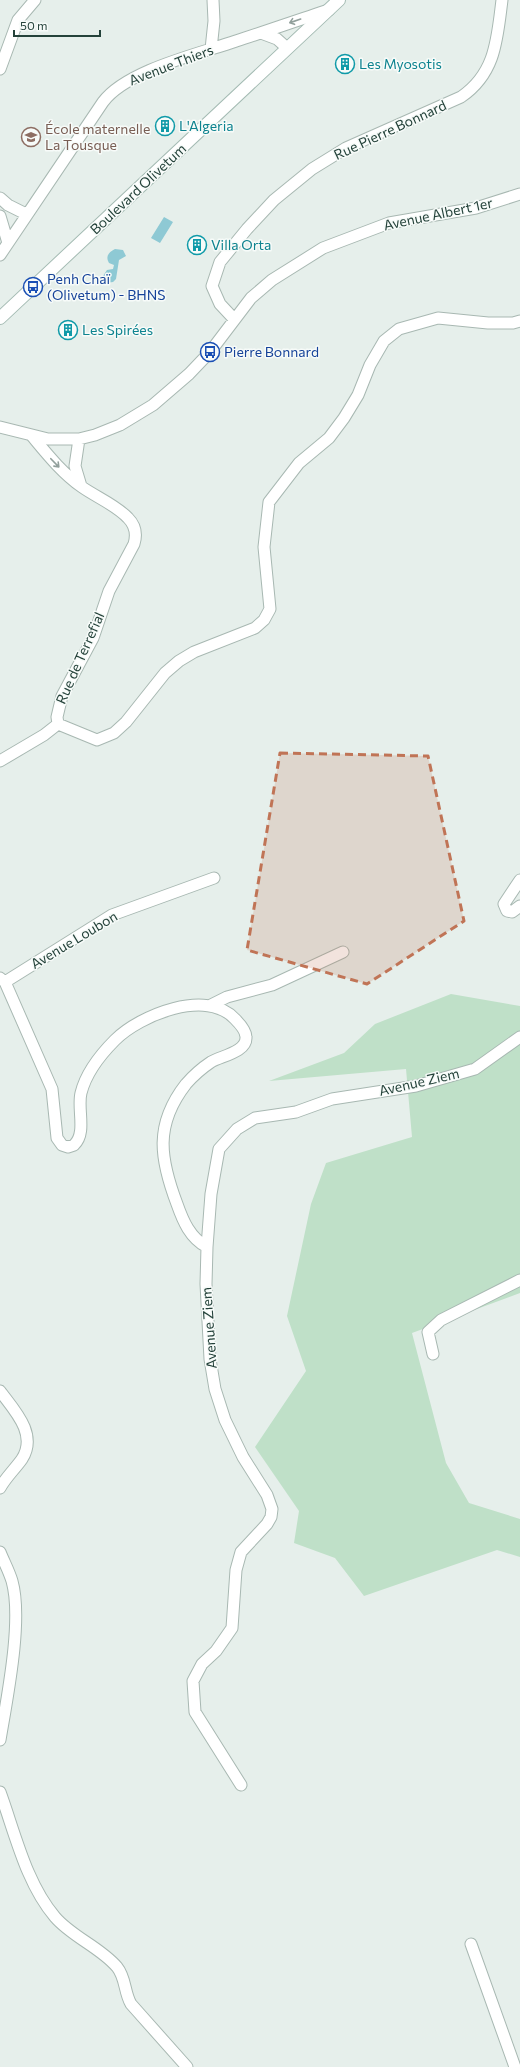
<svg xmlns="http://www.w3.org/2000/svg" width="520" height="2067" font-family="Commissioner,sans-serif">
  <style>
    .green { fill: #bfe0c8 }
    .water { fill: #8ec9d4 }
    .lines { fill: none; stroke-linecap: round; stroke-linejoin: round }
    .street-casing { stroke: #a8b8b2; stroke-width: 13 }
    .secondary-casing { stroke: #a4bbb3; stroke-width: 14 }
    .street { stroke: #fff; stroke-width: 11 }
    .secondary { stroke: #fff; stroke-width: 12 }
    .oneway { stroke: #92a09c }
    .marked { fill: #c07456; fill-opacity: 0.2; stroke: #c07456; stroke-width: 3; stroke-dasharray: 8 5; stroke-linejoin: round }
    .labels { text-anchor: middle; stroke-width: 3; stroke-linejoin: round; paint-order: stroke }
    .culture-label { font-size: 14px; fill: #0d838f; stroke: #f7fbf9; text-anchor: start }
    .street-label { font-size: 14px; fill: #24423a; stroke: #f7fbf9 }
    .education-label { font-size: 14px; fill: #785e54; stroke: #f7fbf9; text-anchor: start }
    .transit-label { font-size: 14px; fill: #164399; stroke: #f7fbf9; text-anchor: start }
  </style>
  <rect width="100%" height="100%" fill="#e6efeb"/>
  <path class="green" d="M451,994l69,12v287l-108,40 34,130 23,40 51,16v38l-23,-7 -133,46 -29,-38 -41,-15 5,-32 -44,-64 51,-76 -19,-55 24,-112 15,-41 86,-26 -6,-68 -137,12 75,-28 31,-29z"/>
  <path class="water" d="M164,217l9,5 -13,21 -9,-5z
    M115,249l8,1 3,6 -7,4 -3,19 -3,3 -7,1 -3,-7 4,-6 6,-1 1,-4 -5,-2c-4,-7 0,-11 6,-14z"/>
  <g class="lines">
    <g class="street-casing">
      <path id="street" d="M261,33l16,6 10,9
        M211,49l3,-28 -1,-21
        M0,69l18,-49 17,-20
        M0,198l8,7 18,9
        M0,216l8,27
        M0,255l103,-153c24,-32 96,-48 133,-61 31,-10 62,-21 93,-31
        M234,319l-14,-15 -8,-18 8,-24 27,-33 27,-29 38,-31 34,-21 115,-51c35,-24 36,-58 41,-97
        M0,427l48,12h31l16,-4 25,-10 33,-20 36,-31 21,-22 41,-54 21,-18 51,-32 66,-25 87,-15 44,-14
        M32,436c15,18 30,37 50,51 14,10 34,18 46,31 7,7 9,16 6,26l-25,47 -16,47 -31,58 -5,21 1,7 39,16 17,-7 12,-11 39,-49 14,-12 15,-9 61,-24 9,-8 6,-11 -6,-62 5,-45 30,-39 30,-25 15,-20 14,-23 12,-30 14,-24 15,-12 39,-11 50,5h25l7,-2
        M79,439l-4,27 6,20
        M0,761l44,-26 14,-11
        M520,880l-16,24 3,7 5,1 8,-6
        M0,978l5,4 47,107 5,49 5,7 6,2 6,-2c13,-12 3,-36 7,-52 5,-20 20,-39 34,-53 25,-25 92,-52 120,-21 5,5 11,12 11,18 1,15 -25,19 -35,25 -9,6 -18,14 -25,22 -32,41 -26,75 -9,120 6,17 13,34 30,43
        M5,982l107,-67 102,-37
        M211,1005l16,-8 45,-12 71,-33
        M433,1354l-5,-22 13,-12 79,-40
        M0,1391c14,19 38,43 22,68 -7,10 -16,18 -22,29
        M0,1552c4,10 9,19 12,29 11,39 -5,117 -12,159
        M241,1785l-46,-73 -2,-31 9,-17 14,-13 16,-23 4,-58 5,-18 26,-28 4,-7 1,-8 -5,-14 -24,-38 -18,-37 -10,-31 -5,-30 -4,-75 1,-37 4,-53 8,-45 18,-20 18,-11 41,-6 36,-13 84,-13 59,-17 45,-32
        M0,1792c15,41 26,91 55,125 17,20 45,30 62,50 9,11 7,25 14,37l56,63
        M471,1944l44,123"/>
    </g>
    <g class="secondary-casing">
      <path id="secondary" d="M0,318l339,-318"/>
    </g>
    <use href="#street" class="street"/>
    <use href="#secondary" class="secondary"/>
  </g>
  <defs><path id="oneway-shaft" d="M-6 0H5M1.5-3L5.5 0L1.5 3" fill="none" stroke-width="1.6" stroke-linecap="round" stroke-linejoin="round"/></defs>
  <g class="oneway">
    <use href="#oneway-shaft" transform="translate(295 21) rotate(161)"/>
    <use href="#oneway-shaft" transform="translate(55 463) rotate(46)"/>
  </g>
  <path class="marked" d="M280,753l148,3 36,165 -97,63 -120,-34z"/>
  <defs>
    <g id="building-ring" transform="scale(1)"><circle r="9.5" fill="#f7fbf9" stroke="#0f9aa8" stroke-width="1.5"/><path d="M-4-6H4V6H1V3H-1V6H-4ZM-2.5-4.3h1.7v1.8h-1.7ZM.8-4.3h1.7v1.8H.8ZM-2.5-1h1.7V.8h-1.7ZM.8-1h1.7V.8H.8Z" fill="#0f9aa8"/></g>
    <g id="school-ring" transform="scale(1)"><circle r="9.5" fill="#f7fbf9" stroke="#8d6e63" stroke-width="1.5"/><path d="M0-5L7-2L0 1L-7-2ZM-4 1L0 2.5L4 1V4Q0 6-4 4Z" fill="#8d6e63"/></g>
    <g id="bus-ring" transform="scale(1)"><circle r="9.5" fill="#f7fbf9" stroke="#1a4fb4" stroke-width="1.5"/><path d="M-5-6H5V4H4V6H2V4H-2V6H-4V4H-5ZM-3.5-4V0h7V-4ZM-3.5 1.2v1.5H-2V1.2ZM2 1.2v1.5H3.5V1.2Z" fill="#1a4fb4"/></g>
  </defs>
  <g fill-rule="evenodd">
    <use href="#building-ring" x="345" y="64"/>
    <use href="#building-ring" x="165" y="126"/>
    <use href="#school-ring" x="31" y="137"/>
    <use href="#building-ring" x="197" y="245"/>
    <use href="#bus-ring" x="33" y="287"/>
    <use href="#building-ring" x="68" y="330"/>
    <use href="#bus-ring" x="210" y="352"/>
  </g>
  <g class="labels">
    <g class="culture-label">
      <text x="359" y="69">Les Myosotis</text>
      <text x="179" y="131">L'Algeria</text>
      <text x="211" y="250">Villa Orta</text>
      <text x="82" y="335">Les Spirées</text>
    </g>
    <g class="street-label">
      <text transform="translate(171 65) rotate(-21)" y="5">Avenue Thiers</text>
      <text transform="translate(390 130) rotate(-25)" y="5">Rue Pierre Bonnard</text>
      <text transform="translate(138 189) rotate(-43)" y="5">Boulevard Olivetum</text>
      <text transform="translate(438 214) rotate(-12)" y="5">Avenue Albert 1er</text>
      <text transform="translate(80 658) rotate(-66)" y="5">Rue de Terrefial</text>
      <text transform="translate(74 940) rotate(-31)" y="5">Avenue Loubon</text>
      <text transform="translate(419 1082) rotate(-13)" y="5">Avenue Ziem</text>
      <text transform="translate(209 1328) rotate(-94)" y="5">Avenue Ziem</text>
    </g>
    <g class="education-label">
      <text x="45" y="134">École maternelle<tspan x="45" dy="16">La Tousque</tspan></text>
    </g>
    <g class="transit-label">
      <text x="47" y="284">Penh Chaï<tspan x="47" dy="16">(Olivetum) - BHNS</tspan></text>
      <text x="224" y="357">Pierre Bonnard</text>
    </g>
  </g>
  <path d="M14 30v6h86v-6" fill="none" stroke="#24423a" stroke-width="2"/>
  <text x="20" y="30" font-size="12" fill="#24423a" stroke="#f7fbf9" stroke-width="3" paint-order="stroke">50 m</text>
</svg>
